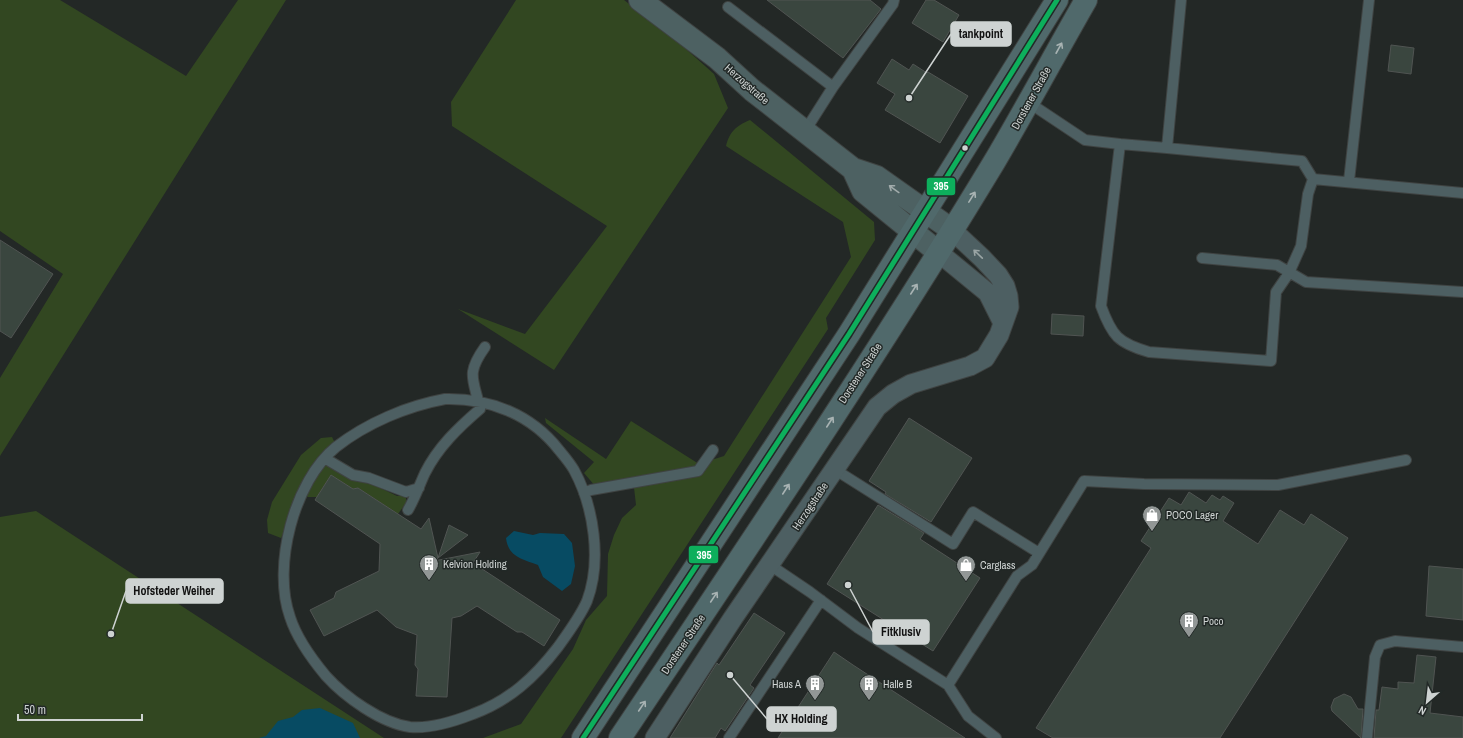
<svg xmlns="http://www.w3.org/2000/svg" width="1463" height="738" font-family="'Archivo Narrow',sans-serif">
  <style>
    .green { fill: #324721 }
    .water { fill: #074b63 }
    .building { fill: #3a463f; stroke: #505452 }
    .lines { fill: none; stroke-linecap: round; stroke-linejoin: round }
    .lane-casing { stroke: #3f4342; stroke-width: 12 }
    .street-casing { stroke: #3f4342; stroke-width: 21 }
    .secondary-casing { stroke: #3f4342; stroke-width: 24 }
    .primary-casing { stroke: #3f4342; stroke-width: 24 }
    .lane { stroke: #4d5f62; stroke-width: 10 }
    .street { stroke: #4d5f62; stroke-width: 19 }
    .secondary { stroke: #4d6162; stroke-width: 22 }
    .primary { stroke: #50696b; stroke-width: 22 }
    .bus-1-casing { stroke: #222927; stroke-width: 8 }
    .bus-1 { stroke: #0daf5c; stroke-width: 5 }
    .oneway { stroke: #a8b3b3 }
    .oneway2 { stroke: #a1abab }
    .oneway3 { stroke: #9aa5a5 }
    .bus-dot { fill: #ced3d2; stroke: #222927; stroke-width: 1.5 }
    .labels { text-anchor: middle; stroke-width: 3; stroke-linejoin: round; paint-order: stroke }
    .street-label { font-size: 11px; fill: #ced3d2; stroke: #222927 }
    .poi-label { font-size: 11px; fill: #ced3d2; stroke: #222927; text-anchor: start }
    .leader { fill: none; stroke: #ced3d2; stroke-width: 1.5 }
    .callout-dot { fill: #ced3d2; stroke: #222927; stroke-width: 1.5 }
    .callout { fill: #ced3d2; stroke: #ced3d2; stroke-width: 1.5 }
    .callout-label { font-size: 12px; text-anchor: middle; font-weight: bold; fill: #111 }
    .line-badge { stroke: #222927; stroke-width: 1.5 }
    .badge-label { font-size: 11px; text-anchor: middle; font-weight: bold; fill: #fff }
  </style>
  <rect width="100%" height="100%" fill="#232826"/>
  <path class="green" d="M0,0h60l126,76 52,-76h48l-286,456v-78l63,-104 -63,-43z
    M516,0h108l53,41 37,33 14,34 -174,262 -96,-61 67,25 82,-108 -155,-100 -1,-24z
    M750,120l124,102 1,18 -49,78 2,11 -267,409h-78l38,-14 52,-75 13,-29 21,-24 1,-42 6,-19 8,-17 14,-13 -3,-26 -37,8 -12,-14 10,-11 -48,-39 -1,-5 61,41 25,-38 68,43 25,-8 127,-199 -8,-35 -117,-76c4,-15 10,-20 24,-26z
    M332,437l3,6 -9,21 28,17 10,-1 33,16h9v7l-8,11 -40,-26 -5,1 -22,-14 -14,22h-9l-11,-5 -9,32 -7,14 -13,-5 -1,-13 5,-18 29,-47 20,-17z
    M36,511l348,227h-384v-221z"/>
  <path class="water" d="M514,531l19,4 7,-2 24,1 8,9 3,23 -4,18 -9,7 -19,-14 -5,-12c-15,-6 -30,-8 -32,-27z
    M320,708l33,15 7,15h-101l7,-2 12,-15 15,-4 9,-7z"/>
  <path class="building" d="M767,0h103l11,9 -38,49z
    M926,0h8l25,15 -16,27 -31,-19z
    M1391,45l23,3 -3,26 -23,-3z
    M892,59l17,11 4,-6 14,9 1,-1 40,24 -28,47 -55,-33 10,-16 -18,-11z
    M0,240l53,34 -42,64 -11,-7z
    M1052,314l32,2 -1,20 -32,-2z
    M909,418l63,40 -41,64 -46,-28 1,-2 -17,-11z
    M331,475l22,14 5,-1 63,41 8,-11 9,40 -4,3 46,-9 -7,11 87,57 -16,26 -22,-14h-5l-40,-26 -16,10 -9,2 -5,79 -31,-1 2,-27 -3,-4 2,-30 -21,-8 -19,-17 -53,26 -14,-26 24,-12 2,-6 43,-21 1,-27 -65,-44z
    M1189,492l17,11 6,-8 8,5 3,-4 11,7 -11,18 35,23 22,-34 24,15 7,-11 37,24 -128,200h-167l-17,-10 115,-180 -10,-7 28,-43 12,7z
    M878,505l46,28 -4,6 60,39 -47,73 -106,-67z
    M449,525l19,10 -30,23z
    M1429,566l34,3v51l-37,-4z
    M754,613l31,20 -35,52 4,3 -29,43 -4,-3 -6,10h-45l47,-75 2,2z
    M834,652l19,13 112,73h-187z
    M1417,655l19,2 -6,56 33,4v21h-89l2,-28h3l3,-23 16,2v-7l16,1z
    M1344,694l7,3 7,12h5l-2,29 -29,-27 -1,-4 3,-8z"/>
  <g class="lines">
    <g class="lane-casing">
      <path id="lane" d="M728,7l105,80
        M1028,102l57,38 35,4 -19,162c11,30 17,37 48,46l122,9 5,-69 13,-19 12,-27 7,-52 5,-15 150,14
        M805,131l28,-44 60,-83 1,-4
        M1120,144l47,4 14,-148
        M1167,148l135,13 11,18
        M1349,181l20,-181
        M1202,258l75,7 29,17 157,10
        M445,399c44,-1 86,15 114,51 5,6 11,13 15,20 20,37 28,91 13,131 -7,16 -19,32 -29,46 -23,30 -49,54 -85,67 -18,7 -43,15 -63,13 -29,-4 -65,-30 -84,-51 -15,-18 -29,-37 -36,-59 -18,-51 4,-136 46,-170 31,-24 71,-41 109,-48z
        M326,459l27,16 16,3 37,14 13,-4
        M834,469l119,75 20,-32 66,41
        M584,493l7,-3 107,-19 15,-21
        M408,510c7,-12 11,-24 17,-37 13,-26 33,-45 55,-64 -6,-30 -15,-34 5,-62
        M770,565l40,27 48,36 90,57 20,31 28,22
        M948,685l69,-109 15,-11 52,-84 60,3 134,1 128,-25
        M729,738l92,-138
        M1367,738l8,-81 5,-12 15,-4 68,6"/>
    </g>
    <g class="street-casing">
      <path id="street" d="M938,252l50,41 15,30
        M655,738l78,-120 144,-211 16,-13 18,-10 59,-18 15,-8 14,-23 10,-28 -1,-11 -3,-10 -7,-11 -16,-17 -30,-28"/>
    </g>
    <g class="secondary-casing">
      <path id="secondary" d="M640,0l77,58 35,32 101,79 24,8 75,53
        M853,169l10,22 75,61"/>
    </g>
    <g class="primary-casing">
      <path id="primary" d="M583,738l266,-404 208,-334
        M620,738c127,-190 255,-379 373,-574 32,-54 62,-110 93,-164"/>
    </g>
    <use href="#lane" class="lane"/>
    <use href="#street" class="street"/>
    <use href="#secondary" class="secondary"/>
    <use href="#primary" class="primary"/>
    <g class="bus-1-casing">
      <path id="bus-1" d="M583,738l266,-404 208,-334"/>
    </g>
    <use href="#bus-1" class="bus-1"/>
  </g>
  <defs><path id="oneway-shaft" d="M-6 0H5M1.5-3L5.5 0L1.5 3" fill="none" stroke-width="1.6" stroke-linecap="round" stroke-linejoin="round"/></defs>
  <g class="oneway">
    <use href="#oneway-shaft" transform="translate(1059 48) rotate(-61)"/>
    <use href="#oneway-shaft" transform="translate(972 197) rotate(-58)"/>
    <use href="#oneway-shaft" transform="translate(914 289) rotate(-57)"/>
    <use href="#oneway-shaft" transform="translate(830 422) rotate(-57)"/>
    <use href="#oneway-shaft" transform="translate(786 489) rotate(-57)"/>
    <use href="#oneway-shaft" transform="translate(714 597) rotate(-56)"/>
    <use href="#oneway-shaft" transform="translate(642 706) rotate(-56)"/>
  </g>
  <use class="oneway2" href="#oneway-shaft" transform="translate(894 189) rotate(-144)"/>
  <use class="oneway3" href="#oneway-shaft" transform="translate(978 254) rotate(-136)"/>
  <defs>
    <g id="shop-pin" transform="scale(1)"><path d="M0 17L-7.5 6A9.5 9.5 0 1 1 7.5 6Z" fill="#929796" stroke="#222927"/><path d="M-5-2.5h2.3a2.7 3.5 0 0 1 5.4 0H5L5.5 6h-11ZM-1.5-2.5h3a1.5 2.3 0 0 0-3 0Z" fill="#fff"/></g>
    <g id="building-pin" transform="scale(1)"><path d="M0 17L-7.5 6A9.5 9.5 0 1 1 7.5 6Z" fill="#929796" stroke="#222927"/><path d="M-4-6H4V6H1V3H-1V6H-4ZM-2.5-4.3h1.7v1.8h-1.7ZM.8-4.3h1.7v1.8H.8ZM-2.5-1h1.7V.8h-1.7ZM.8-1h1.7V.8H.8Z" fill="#fff"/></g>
  </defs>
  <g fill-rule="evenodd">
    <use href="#shop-pin" x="1152" y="515"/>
    <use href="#building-pin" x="429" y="564"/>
    <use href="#shop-pin" x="966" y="565"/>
    <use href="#building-pin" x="1189" y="621"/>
    <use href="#building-pin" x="815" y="684"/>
    <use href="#building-pin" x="869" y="684"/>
  </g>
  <circle class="bus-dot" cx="965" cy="148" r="3.5"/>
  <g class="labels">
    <g class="street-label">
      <text transform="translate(747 84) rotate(41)" y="4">Herzogstraße</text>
      <text transform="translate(1031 98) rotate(-61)" y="4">Dorstener Straße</text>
      <text transform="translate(860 373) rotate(-57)" y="4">Dorstener Straße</text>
      <text transform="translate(810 506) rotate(-56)" y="4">Herzogstraße</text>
      <text transform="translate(683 644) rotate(-56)" y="4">Dorstener Straße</text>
    </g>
    <g class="poi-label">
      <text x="1166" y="519">POCO Lager</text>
      <text x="443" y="568">Kelvion Holding</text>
      <text x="980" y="569">Carglass</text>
      <text x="1203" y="625">Poco</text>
      <text x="801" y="688" text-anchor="end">Haus A</text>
      <text x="883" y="688">Halle B</text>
    </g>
  </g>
  <path class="leader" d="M909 98L951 34M111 634L126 591M848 585L873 632M730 675L767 719"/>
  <g class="callout-dot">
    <circle cx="909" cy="98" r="4"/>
    <circle cx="111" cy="634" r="4"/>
    <circle cx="848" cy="585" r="4"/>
    <circle cx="730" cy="675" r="4"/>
  </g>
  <g class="callout">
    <rect x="951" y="22" width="60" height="24" rx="4"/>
    <rect x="126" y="579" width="97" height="24" rx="4"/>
    <rect x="873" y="620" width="56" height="24" rx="4"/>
    <rect x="767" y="707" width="69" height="24" rx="4"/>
  </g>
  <g class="callout-label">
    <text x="981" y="38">tankpoint</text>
    <text x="174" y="595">Hofsteder Weiher</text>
    <text x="901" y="636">Fitklusiv</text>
    <text x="801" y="723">HX Holding</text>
  </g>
  <g class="line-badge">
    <rect x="926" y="177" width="30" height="19" rx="4" fill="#0daf5c"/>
    <rect x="688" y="545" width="31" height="19" rx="4" fill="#0daf5c"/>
  </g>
  <g class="badge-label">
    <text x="941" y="190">395</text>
    <text x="704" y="559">395</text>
  </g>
  <g transform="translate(1427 702) rotate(208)" stroke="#222927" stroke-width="3" paint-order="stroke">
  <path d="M0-3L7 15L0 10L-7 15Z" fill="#ced3d2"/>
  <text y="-6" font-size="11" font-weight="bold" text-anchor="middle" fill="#ced3d2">N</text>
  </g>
  <path d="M18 714v6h124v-6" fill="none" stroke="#ced3d2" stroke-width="2"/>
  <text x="24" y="714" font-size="12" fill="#ced3d2" stroke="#222927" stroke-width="3" paint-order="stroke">50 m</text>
</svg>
